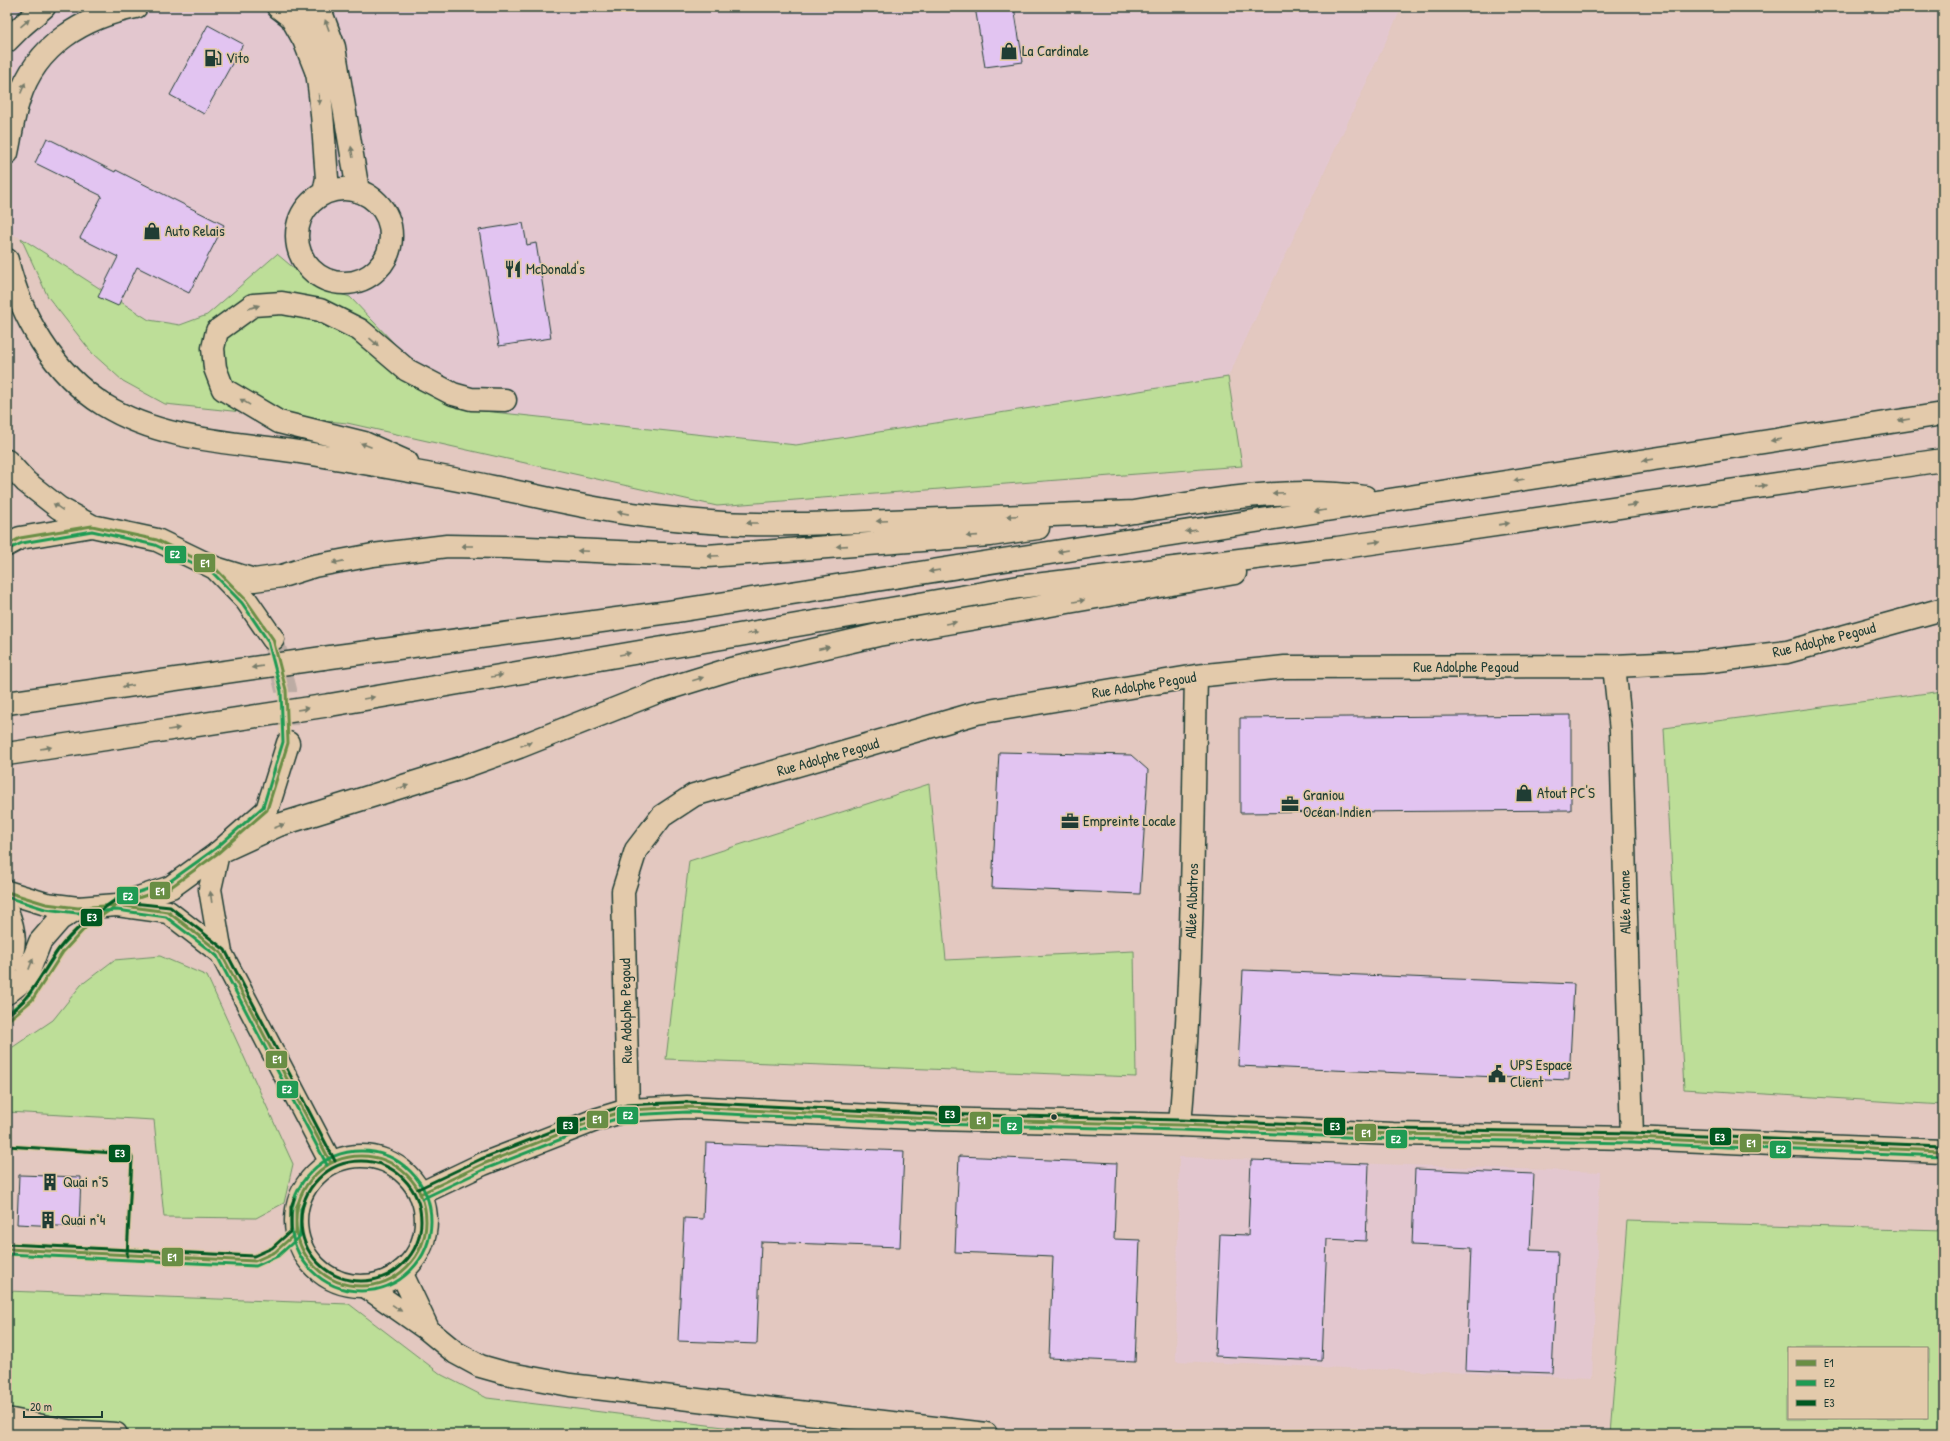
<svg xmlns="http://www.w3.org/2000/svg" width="1950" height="1441" font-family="'Patrick Hand',sans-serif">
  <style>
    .built { fill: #e3c7cf }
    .green { fill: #bdde98; stroke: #6e8e66; fill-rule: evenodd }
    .building { fill: #e2c4f1; stroke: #1f3d34 }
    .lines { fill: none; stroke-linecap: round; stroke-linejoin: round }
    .secondary-tunnel { stroke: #bcaca4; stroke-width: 22; stroke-dasharray: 22 11; stroke-linecap: butt }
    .minor-casing { stroke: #1f3d34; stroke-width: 25 }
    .tertiary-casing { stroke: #1f3d34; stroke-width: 25 }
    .secondary-casing { stroke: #1f3d34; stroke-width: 25 }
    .trunk-casing { stroke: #1f3d34; stroke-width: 25 }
    .minor { stroke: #e3caab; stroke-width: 22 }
    .tertiary { stroke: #e3caab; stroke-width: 22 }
    .secondary { stroke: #e3caab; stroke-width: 22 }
    .trunk { stroke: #e3caab; stroke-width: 22 }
    .trunk-bridge-casing { stroke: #1f3d34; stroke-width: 25; stroke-linecap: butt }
    .trunk-bridge { stroke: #e3caab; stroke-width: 22 }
    .bus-1-casing { stroke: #e3caab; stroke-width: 6 }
    .bus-2-casing { stroke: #e3caab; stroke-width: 6 }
    .bus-3-casing { stroke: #e3caab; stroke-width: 6 }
    .bus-1 { stroke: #698e44; stroke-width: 3 }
    .bus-2 { stroke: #1f9b53; stroke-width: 3 }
    .bus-3 { stroke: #005820; stroke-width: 3 }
    .oneway { fill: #777c6a }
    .bus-dot { fill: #1f3d34; stroke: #e3caab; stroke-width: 1.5 }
    .labels { text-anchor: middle; stroke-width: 3; stroke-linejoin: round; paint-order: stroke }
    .poi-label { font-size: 15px; fill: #1f3d34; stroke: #e3caab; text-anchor: start }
    .street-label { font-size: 15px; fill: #1f3d34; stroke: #e3caab }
    .line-badge { stroke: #e3caab; stroke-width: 1.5 }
    .badge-label { font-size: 11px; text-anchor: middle; font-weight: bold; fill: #fff }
  </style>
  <rect width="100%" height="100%" fill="#e3c8c0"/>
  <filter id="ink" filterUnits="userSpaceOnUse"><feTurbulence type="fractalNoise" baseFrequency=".025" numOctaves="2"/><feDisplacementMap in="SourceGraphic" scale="8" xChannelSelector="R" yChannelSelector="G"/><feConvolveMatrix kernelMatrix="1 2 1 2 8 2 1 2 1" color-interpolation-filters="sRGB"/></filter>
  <g filter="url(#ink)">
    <path class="built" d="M7,7h1395l-174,370 -432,68 -340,-37 -106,-111 -35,-11 -38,-32 -70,61 -27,10 -31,-5 -128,-82 -14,-6z
      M1179,1157l421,15 -8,206 -416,-17z"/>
    <path class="green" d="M21,238l128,82 31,5 27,-10 70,-61 38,32 35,11 106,111 340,37 432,-68 14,89 -525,40 -370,-83 -182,-19 -42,-23 -30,-27 -45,-57z
      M1943,691v414l-259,-16 -20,-361z
      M929,784l17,176 188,-9 2,126 -470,-18 23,-198z
      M160,956l47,20 86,188 -9,39 -28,15 -92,-1 -10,-97 -147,-8v-61l46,-31 28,-35 33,-25z
      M1627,1221l316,9v204h-333zM1789,1348h138v70h-138z
      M7,1291l342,13 93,71 45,23 294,36h-774z"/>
    <path class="building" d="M975,7h39l9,55 -38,5z
      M208,25l35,19 -39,70 -34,-19z
      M47,138l68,34 1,-2 108,55 -35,68 -52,-26 -19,39 -20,-9 20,-40 -38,-19 22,-42 -67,-33z
      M523,223l4,22 9,-2 15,95 -52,8 -20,-116z
      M1571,715v95l-331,3v-95z
      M999,752l132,3 17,15 -8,124 -148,-6z
      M1243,970l331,14 -5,96 -331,-14z
      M706,1143l198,8 -4,96 -139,-5 -4,102 -79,-3 6,-123 19,1z
      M959,1156l158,7 -3,76 26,1 -5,122 -86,-4 4,-102 -98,-4z
      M1251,1160l118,4 -3,77 -39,-2 -5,122 -107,-5 5,-122 28,1z
      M1415,1169l119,5 -4,76 28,1 -6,122 -86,-3 5,-122 -59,-3z
      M19,1175l62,2 -2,50 -62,-3z"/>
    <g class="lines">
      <path class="secondary-tunnel" d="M273,639l13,51 2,53"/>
      <g class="minor-casing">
        <path id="minor" d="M298,7c24,53 24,114 29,171l-3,15
          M319,7l15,40 24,144
          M7,41l15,-15 22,-19
          M297 236a47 47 0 1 1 94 0a47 47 0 1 1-94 0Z
          M1614,666l7,65 11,407
          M628,1110l-5,-219 13,-41 26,-34 32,-21 283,-82 219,-37 89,-9 329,-1 88,-4 85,-10 156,-43
          M1180,1125c13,-149 13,-299 16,-449
          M401,1272l27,57
          M365,1286l63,44 28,23 24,13 25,7 65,12 416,49
          M7,1419l61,12 48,3"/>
      </g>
      <g class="tertiary-casing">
        <path id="tertiary" d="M218,853l-8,36 11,64 110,210
          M117,905l51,7 53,41
          M7,911c8,20 10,36 0,55
          M7,993l19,-15 14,-36 20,-23 18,-11
          M296 1221a65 65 0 1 1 130 0a65 65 0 1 1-130 0Z
          M420,1194l63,-30 115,-45 30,-9 59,-3 248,12 245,6 213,9 239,4 311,13"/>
      </g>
      <g class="secondary-casing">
        <path id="secondary" d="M7,461l19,21 33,26 33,18 65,14 58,28 31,32 27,39
          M7,545l13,-7 72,-12
          M7,892l39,12 32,4 39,-3 54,-18 47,-34 49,-43 21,-67"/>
      </g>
      <g class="trunk-casing">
        <path id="trunk" d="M278,7l13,10 13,23 13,33
          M7,153c4,-18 6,-37 12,-54 17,-54 65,-82 117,-92
          M7,260c14,57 46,113 97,145 65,40 146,37 220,51 56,10 113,19 169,31 46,9 92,21 139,27 30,4 61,7 91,9 55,3 111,0 166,-2 82,-3 164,-6 246,-9
          M407,462l-43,-19 -85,-21 -56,-33 -8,-21 -2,-20 4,-17 36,-26 29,-2 38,7 40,20 47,40 46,24 18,5 34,1
          M1121,514c80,-12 163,-29 244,-17
          M215,568l39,12 28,-4 32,-10 59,-11 74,-9 59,1 201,9 283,-21 48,-7
          M323,658l346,-46 1274,-198
          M330,705l689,-118 318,-39 606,-88
          M218,853l61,-28 179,-56 61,-22 141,-56 71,-22 147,-34 357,-62"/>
      </g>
      <use href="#minor" class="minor"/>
      <use href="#tertiary" class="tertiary"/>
      <use href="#secondary" class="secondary"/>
      <use href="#trunk" class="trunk"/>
      <g class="trunk-bridge-casing">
        <path id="trunk-bridge" d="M7,703l316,-45
          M7,754l323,-49"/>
      </g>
      <use href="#trunk-bridge" class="trunk-bridge"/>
      <g class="bus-1-casing">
        <path id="bus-1" d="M7,545l13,-7 72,-12 65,14 58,28 31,32 27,39 13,51 2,53 -21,67 -49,43 -47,34 -54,18 -31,22 -23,25 -31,48 -25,21
          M7,892l39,12 32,4 39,-3 51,7 53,41 110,210
          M296 1221a65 65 0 1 1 130 0a65 65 0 1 1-130 0Z
          M420,1194l63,-30 115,-45 30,-9 59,-3 248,12 245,6 213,9 239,4 311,13
          M7,1249l248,12 20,-9 21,-19v-25l3,-7"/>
      </g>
      <g class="bus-2-casing">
        <path id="bus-2" d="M7,897l38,12 32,4 40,-3 49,7 51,39 110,209
          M7,1014l21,-17 31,-48 24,-26 32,-23 54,-18 46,-33 48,-42 20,-65 -2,-51 -13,-50 -26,-38 -30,-31 -57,-27 -63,-14 -70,12 -13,6
          M291 1221a70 70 0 1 1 140 0a70 70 0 1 1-140 0Z
          M422,1199l63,-30 115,-45 29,-9 58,-3 248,12 245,6 213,9 239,4 311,13
          M7,1254l249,12 22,-10 22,-20 1,-27 3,-6"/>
      </g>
      <g class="bus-3-casing">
        <path id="bus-3" d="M7,1015c24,-16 35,-43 51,-65 15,-20 36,-35 56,-49l56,6 55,43 110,211
          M7,1146l123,8 2,4 -5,98
          M301 1221a60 60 0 1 1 120 0a60 60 0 1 1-120 0Z
          M418,1189l63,-30 116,-45 30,-9 60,-3 248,12 245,6 213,9 239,4 311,13
          M7,1244l247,12 18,-8 19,-17v-24l3,-8"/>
      </g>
      <use href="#bus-1" class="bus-1"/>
      <use href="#bus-2" class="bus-2"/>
      <use href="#bus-3" class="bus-3"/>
    </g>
    <defs><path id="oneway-solid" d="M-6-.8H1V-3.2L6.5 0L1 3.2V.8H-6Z"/></defs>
    <g class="oneway">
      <use href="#oneway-solid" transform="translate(25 23) rotate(-41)"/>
      <use href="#oneway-solid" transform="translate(327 25) rotate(-110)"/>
      <use href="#oneway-solid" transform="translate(23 88) rotate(-67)"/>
      <use href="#oneway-solid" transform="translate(319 99) rotate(85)"/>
      <use href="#oneway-solid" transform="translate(352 152) rotate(-99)"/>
      <use href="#oneway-solid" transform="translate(254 307) rotate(-18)"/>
      <use href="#oneway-solid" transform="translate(374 342) rotate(41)"/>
      <use href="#oneway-solid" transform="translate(245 402) rotate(-149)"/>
      <use href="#oneway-solid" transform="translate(1904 420) rotate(171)"/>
      <use href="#oneway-solid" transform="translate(1776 440) rotate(171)"/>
      <use href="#oneway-solid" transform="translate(366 445) rotate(-159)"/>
      <use href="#oneway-solid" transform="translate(1648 460) rotate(171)"/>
      <use href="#oneway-solid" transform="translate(1519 480) rotate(171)"/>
      <use href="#oneway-solid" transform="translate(1761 486) rotate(-8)"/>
      <use href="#oneway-solid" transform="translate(1278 493) rotate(178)"/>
      <use href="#oneway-solid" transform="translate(1632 505) rotate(-8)"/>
      <use href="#oneway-solid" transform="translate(58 507) rotate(-145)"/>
      <use href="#oneway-solid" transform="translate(1320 511) rotate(171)"/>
      <use href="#oneway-solid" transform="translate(623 513) rotate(-169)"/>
      <use href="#oneway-solid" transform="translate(1012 516) rotate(178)"/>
      <use href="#oneway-solid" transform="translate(882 521) rotate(178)"/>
      <use href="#oneway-solid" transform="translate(752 523) rotate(-180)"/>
      <use href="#oneway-solid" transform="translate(1504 524) rotate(-8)"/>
      <use href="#oneway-solid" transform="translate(1191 531) rotate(171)"/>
      <use href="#oneway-solid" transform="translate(972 536) rotate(176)"/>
      <use href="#oneway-solid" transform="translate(1375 542) rotate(-8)"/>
      <use href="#oneway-solid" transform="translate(467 546) rotate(-180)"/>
      <use href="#oneway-solid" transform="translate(842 546) rotate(176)"/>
      <use href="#oneway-solid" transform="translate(583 551) rotate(-177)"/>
      <use href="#oneway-solid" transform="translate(1063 551) rotate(171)"/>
      <use href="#oneway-solid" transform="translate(713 556) rotate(177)"/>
      <use href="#oneway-solid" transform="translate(338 562) rotate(169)"/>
      <use href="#oneway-solid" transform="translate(934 571) rotate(171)"/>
      <use href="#oneway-solid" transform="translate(1079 601) rotate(-10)"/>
      <use href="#oneway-solid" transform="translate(951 623) rotate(-10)"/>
      <use href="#oneway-solid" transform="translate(753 633) rotate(-10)"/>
      <use href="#oneway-solid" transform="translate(824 648) rotate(-13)"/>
      <use href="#oneway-solid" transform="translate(625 654) rotate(-10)"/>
      <use href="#oneway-solid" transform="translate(257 667) rotate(172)"/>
      <use href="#oneway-solid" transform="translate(497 676) rotate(-10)"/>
      <use href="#oneway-solid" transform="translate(698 679) rotate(-17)"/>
      <use href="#oneway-solid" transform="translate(128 686) rotate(172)"/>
      <use href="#oneway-solid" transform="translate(369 698) rotate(-10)"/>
      <use href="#oneway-solid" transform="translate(303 709) rotate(-9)"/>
      <use href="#oneway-solid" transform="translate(174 729) rotate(-9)"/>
      <use href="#oneway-solid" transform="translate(526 744) rotate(-22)"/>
      <use href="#oneway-solid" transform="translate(46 748) rotate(-9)"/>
      <use href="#oneway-solid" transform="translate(403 787) rotate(-18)"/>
      <use href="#oneway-solid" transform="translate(279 826) rotate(-21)"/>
      <use href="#oneway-solid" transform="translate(211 897) rotate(-98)"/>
      <use href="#oneway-solid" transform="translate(31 964) rotate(-69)"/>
      <use href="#oneway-solid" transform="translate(397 1308) rotate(35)"/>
    </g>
  </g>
  <defs>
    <g id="shop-bare" transform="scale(1.38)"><path d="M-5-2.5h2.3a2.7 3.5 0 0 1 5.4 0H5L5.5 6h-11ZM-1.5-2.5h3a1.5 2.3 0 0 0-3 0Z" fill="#1f3d34" stroke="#e3caab" stroke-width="2.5" paint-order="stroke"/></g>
    <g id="fuel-bare" transform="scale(1.38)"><path d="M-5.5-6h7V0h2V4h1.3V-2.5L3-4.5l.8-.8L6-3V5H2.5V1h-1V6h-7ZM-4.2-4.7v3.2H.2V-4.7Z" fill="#1f3d34" stroke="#e3caab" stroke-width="2.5" paint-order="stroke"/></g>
    <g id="restaurant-bare" transform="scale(1.38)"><path d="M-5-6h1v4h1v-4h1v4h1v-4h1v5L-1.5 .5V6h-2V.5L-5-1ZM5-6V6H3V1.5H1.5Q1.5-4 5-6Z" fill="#1f3d34" stroke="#e3caab" stroke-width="2.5" paint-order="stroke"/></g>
    <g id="office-bare" transform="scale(1.38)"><path d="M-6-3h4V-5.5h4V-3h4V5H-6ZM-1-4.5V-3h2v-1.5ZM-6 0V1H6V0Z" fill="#1f3d34" stroke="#e3caab" stroke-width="2.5" paint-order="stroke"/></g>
    <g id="civic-bare" transform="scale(1.38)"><path d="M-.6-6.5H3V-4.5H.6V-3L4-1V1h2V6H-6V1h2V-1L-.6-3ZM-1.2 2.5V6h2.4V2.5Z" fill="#1f3d34" stroke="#e3caab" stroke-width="2.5" paint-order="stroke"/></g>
    <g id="building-bare" transform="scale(1.38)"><path d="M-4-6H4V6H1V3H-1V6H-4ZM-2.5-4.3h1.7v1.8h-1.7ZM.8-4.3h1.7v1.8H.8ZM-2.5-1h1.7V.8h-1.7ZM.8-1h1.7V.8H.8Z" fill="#1f3d34" stroke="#e3caab" stroke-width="2.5" paint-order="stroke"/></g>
  </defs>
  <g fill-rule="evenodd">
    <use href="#shop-bare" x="1009" y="51"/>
    <use href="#fuel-bare" x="213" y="58"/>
    <use href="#shop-bare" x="152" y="231"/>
    <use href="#restaurant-bare" x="513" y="269"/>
    <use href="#shop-bare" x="1524" y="793"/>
    <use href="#office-bare" x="1290" y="804"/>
    <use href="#office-bare" x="1070" y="821"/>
    <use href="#civic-bare" x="1497" y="1074"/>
    <use href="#building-bare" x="50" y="1182"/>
    <use href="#building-bare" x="48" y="1220"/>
  </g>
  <circle class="bus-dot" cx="1054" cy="1117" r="3.5"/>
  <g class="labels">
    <g class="poi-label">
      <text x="1022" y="56">La Cardinale</text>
      <text x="226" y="63">Vito</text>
      <text x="165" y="236">Auto Relais</text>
      <text x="526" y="274">McDonald's</text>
      <text x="1537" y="798">Atout PC'S</text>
      <text x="1303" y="800">Graniou<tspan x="1303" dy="17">Océan Indien</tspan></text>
      <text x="1083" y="826">Empreinte Locale</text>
      <text x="1510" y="1070">UPS Espace<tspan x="1510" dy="17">Client</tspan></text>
      <text x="63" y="1187">Quai n°5</text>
      <text x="61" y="1225">Quai n°4</text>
    </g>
    <g class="street-label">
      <text transform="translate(1824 640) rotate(-14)" y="5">Rue Adolphe Pegoud</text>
      <text x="1466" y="672">Rue Adolphe Pegoud</text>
      <text transform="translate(1144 685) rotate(-9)" y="5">Rue Adolphe Pegoud</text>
      <text transform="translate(828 757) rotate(-16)" y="5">Rue Adolphe Pegoud</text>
      <text transform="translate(1192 901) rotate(-88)" y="5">Allée Albatros</text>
      <text transform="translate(1625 902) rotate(-91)" y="5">Allée Ariane</text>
      <text transform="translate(626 1011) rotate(-91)" y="5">Rue Adolphe Pegoud</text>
    </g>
  </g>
  <g class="line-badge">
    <rect x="164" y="545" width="23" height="19" rx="4" fill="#1f9b53"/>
    <rect x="193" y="553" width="23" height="20" rx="4" fill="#698e44"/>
    <rect x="149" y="881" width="22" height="19" rx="4" fill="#698e44"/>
    <rect x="116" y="886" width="23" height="19" rx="4" fill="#1f9b53"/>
    <rect x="80" y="908" width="23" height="19" rx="4" fill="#005820"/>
    <rect x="265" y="1050" width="23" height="19" rx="4" fill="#698e44"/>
    <rect x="276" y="1080" width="23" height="19" rx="4" fill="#1f9b53"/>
    <rect x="938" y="1105" width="23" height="19" rx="4" fill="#005820"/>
    <rect x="616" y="1106" width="23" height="19" rx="4" fill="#1f9b53"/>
    <rect x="586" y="1110" width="23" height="19" rx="4" fill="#698e44"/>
    <rect x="969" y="1111" width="23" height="19" rx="4" fill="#698e44"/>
    <rect x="556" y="1116" width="23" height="19" rx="4" fill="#005820"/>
    <rect x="1000" y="1116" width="23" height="19" rx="4" fill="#1f9b53"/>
    <rect x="1323" y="1117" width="23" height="19" rx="4" fill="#005820"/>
    <rect x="1354" y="1123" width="23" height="19" rx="4" fill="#698e44"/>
    <rect x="1709" y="1127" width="23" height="19" rx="4" fill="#005820"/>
    <rect x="1385" y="1129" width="23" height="20" rx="4" fill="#1f9b53"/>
    <rect x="1739" y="1133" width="23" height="20" rx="4" fill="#698e44"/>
    <rect x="1769" y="1140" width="23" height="19" rx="4" fill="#1f9b53"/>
    <rect x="108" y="1144" width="23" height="19" rx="4" fill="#005820"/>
    <rect x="161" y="1247" width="23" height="20" rx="4" fill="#698e44"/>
  </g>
  <g class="badge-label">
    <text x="175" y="558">E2</text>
    <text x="205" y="567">E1</text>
    <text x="160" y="895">E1</text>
    <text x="128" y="900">E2</text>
    <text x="92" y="921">E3</text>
    <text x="277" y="1063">E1</text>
    <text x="287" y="1093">E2</text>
    <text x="950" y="1118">E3</text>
    <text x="628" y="1119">E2</text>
    <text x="597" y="1123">E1</text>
    <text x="981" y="1124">E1</text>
    <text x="568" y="1129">E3</text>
    <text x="1012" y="1130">E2</text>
    <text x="1335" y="1130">E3</text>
    <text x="1366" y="1137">E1</text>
    <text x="1720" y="1141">E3</text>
    <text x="1396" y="1143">E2</text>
    <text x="1751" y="1147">E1</text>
    <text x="1781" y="1153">E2</text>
    <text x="120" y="1157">E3</text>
    <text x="172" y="1261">E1</text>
  </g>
  <rect width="1950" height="1441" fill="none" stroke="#e3caab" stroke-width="24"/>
  <rect x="12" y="12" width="1926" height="1417" fill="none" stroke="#1f3d34" stroke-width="1.5" filter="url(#ink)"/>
  <rect x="1788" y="1347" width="140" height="72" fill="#e3caab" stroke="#95927b"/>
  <rect x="1796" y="1360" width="20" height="6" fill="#698e44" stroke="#95927b"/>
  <text x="1824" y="1367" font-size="12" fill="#1f3d34">E1</text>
  <rect x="1796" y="1380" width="20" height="6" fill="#1f9b53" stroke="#95927b"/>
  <text x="1824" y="1387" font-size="12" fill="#1f3d34">E2</text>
  <rect x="1796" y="1400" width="20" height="6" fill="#005820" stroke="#95927b"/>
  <text x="1824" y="1407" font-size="12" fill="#1f3d34">E3</text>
  <path d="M24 1411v6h78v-6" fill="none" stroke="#1f3d34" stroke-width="2"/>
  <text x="30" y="1411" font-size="12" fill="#1f3d34" stroke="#e3caab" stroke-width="3" paint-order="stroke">20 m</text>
</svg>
